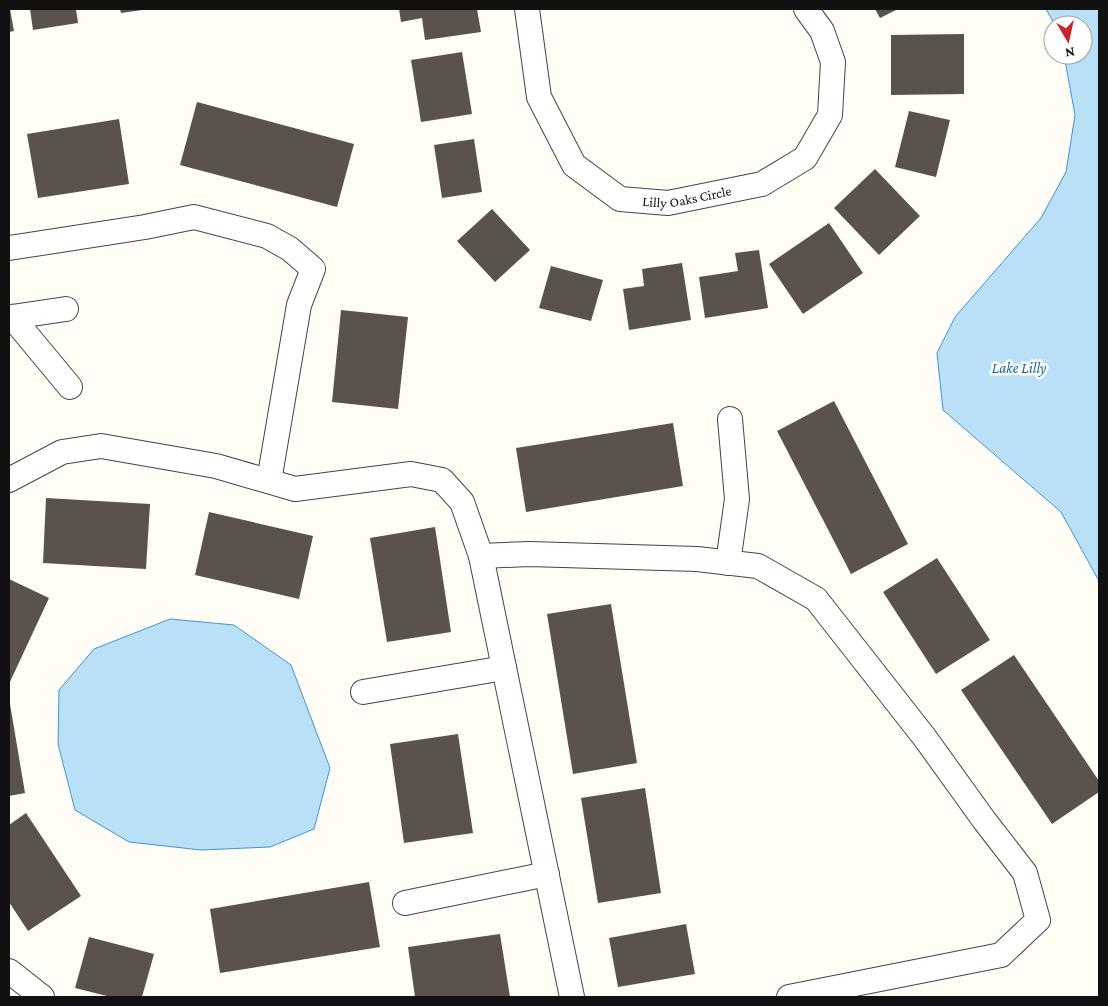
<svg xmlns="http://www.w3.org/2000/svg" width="1108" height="1006" font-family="'Crimson Pro',serif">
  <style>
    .water { fill: #b9e0f7; stroke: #3f96cf }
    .building { fill: #5a524d }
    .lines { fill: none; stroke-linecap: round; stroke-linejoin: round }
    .minor-casing { stroke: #444; stroke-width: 26 }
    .minor { stroke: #fff; stroke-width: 24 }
    .labels { text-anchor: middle; stroke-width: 5; stroke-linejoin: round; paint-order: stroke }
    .street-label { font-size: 14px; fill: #111; stroke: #fff }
    .water-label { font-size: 15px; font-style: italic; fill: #1768a6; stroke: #fff }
  </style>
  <rect width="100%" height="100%" fill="#fffdf5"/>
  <path class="water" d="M1046,9h53v572l-38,-69 -118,-102 -6,-57 18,-36 86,-99 25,-46 9,-57 -11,-60h19v-30h-28z
    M170,619l64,6 57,40 39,103 -16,61 -44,18 -69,3 -72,-8 -54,-32 -17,-66 1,-54 35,-41z"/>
  <path class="building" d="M9,9h1l4,22 -5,1z
    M30,9h46l2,14 -45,7z
    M120,9h22v1l-21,3z
    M399,9h78l4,23 -56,8 -3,-22 -21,4z
    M875,9h23l-18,9z
    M964,34v60l-73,1v-60z
    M462,52l10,62 -51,8 -10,-62z
    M197,102l157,42 -17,63 -157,-42z
    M909,111l41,9 -14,57 -41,-10z
    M119,119l10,65 -91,14 -11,-64z
    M474,139l8,53 -40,6 -8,-53z
    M875,169l45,47 -41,39 -45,-47z
    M492,209l38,41 -35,32 -38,-41z
    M829,223l34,50 -60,41 -34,-50z
    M759,250l9,58 -63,10 -6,-41 39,-6 -3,-18z
    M682,263l9,57 -62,10 -6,-41 21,-3 -2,-17z
    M551,266l52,14 -12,41 -52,-13z
    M341,310l67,7 -10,92 -66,-7z
    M834,401l74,143 -57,30 -74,-143z
    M673,423l10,63 -157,26 -10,-64z
    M46,498l104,6 -4,65 -103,-6z
    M209,512l104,24 -14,63 -104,-24z
    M435,527l16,105 -64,10 -17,-104z
    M937,558l53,82 -54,34 -53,-82z
    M9,579l40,19 -40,86z
    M611,604l26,159 -64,11 -26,-160z
    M1014,655l85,126v11l-47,32 -91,-134z
    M9,698l16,95 -16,3z
    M458,734l15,99 -69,10 -14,-99z
    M645,788l16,105 -63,10 -17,-105z
    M26,813l55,83 -53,35 -19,-29v-77z
    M369,882l11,65 -160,26 -10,-64z
    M686,924l9,50 -77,13 -9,-49z
    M500,934l10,63h-95l-7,-50z
    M89,937l65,17 -12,43h-31l-36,-9z"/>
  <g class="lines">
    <g class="minor-casing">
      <g id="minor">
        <path id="s1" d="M527,9l12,88 35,68 46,34 48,4 94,-19 43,-26 25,-43 3,-53 -11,-31 -16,-22"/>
        <path d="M9,248l136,-21 49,-10 73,19 23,13 23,20 -14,36 -30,176"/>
        <path d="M12,317l54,-8"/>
        <path d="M9,318l3,-1 58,70"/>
        <path d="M9,480l53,-28 39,-6 115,20 79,23 116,-15 31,6 20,22 19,54 91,441"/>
        <path d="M481,556l48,-2 168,5 61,7 58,33 109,139 59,82 41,53 13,47 -37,35 -212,42"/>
        <path d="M728,563l9,-64 -7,-80"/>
        <path d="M363,692l141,-24"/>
        <path d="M405,903l142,-29"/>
        <path d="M9,971l33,26"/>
      </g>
    </g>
    <use href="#minor" class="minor"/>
  </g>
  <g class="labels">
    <g class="street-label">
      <text dy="5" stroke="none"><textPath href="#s1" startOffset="290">Lilly Oaks Circle</textPath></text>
    </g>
    <g class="water-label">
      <text x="1019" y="373">Lake Lilly</text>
    </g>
  </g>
  <rect width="1108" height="1006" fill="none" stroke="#111111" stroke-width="20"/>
  <g transform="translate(1068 40) rotate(171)"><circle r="24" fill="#ffffff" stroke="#a0a0a0"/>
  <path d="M0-4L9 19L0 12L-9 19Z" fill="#c4262e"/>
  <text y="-8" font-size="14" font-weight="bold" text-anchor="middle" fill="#111111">N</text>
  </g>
</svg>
